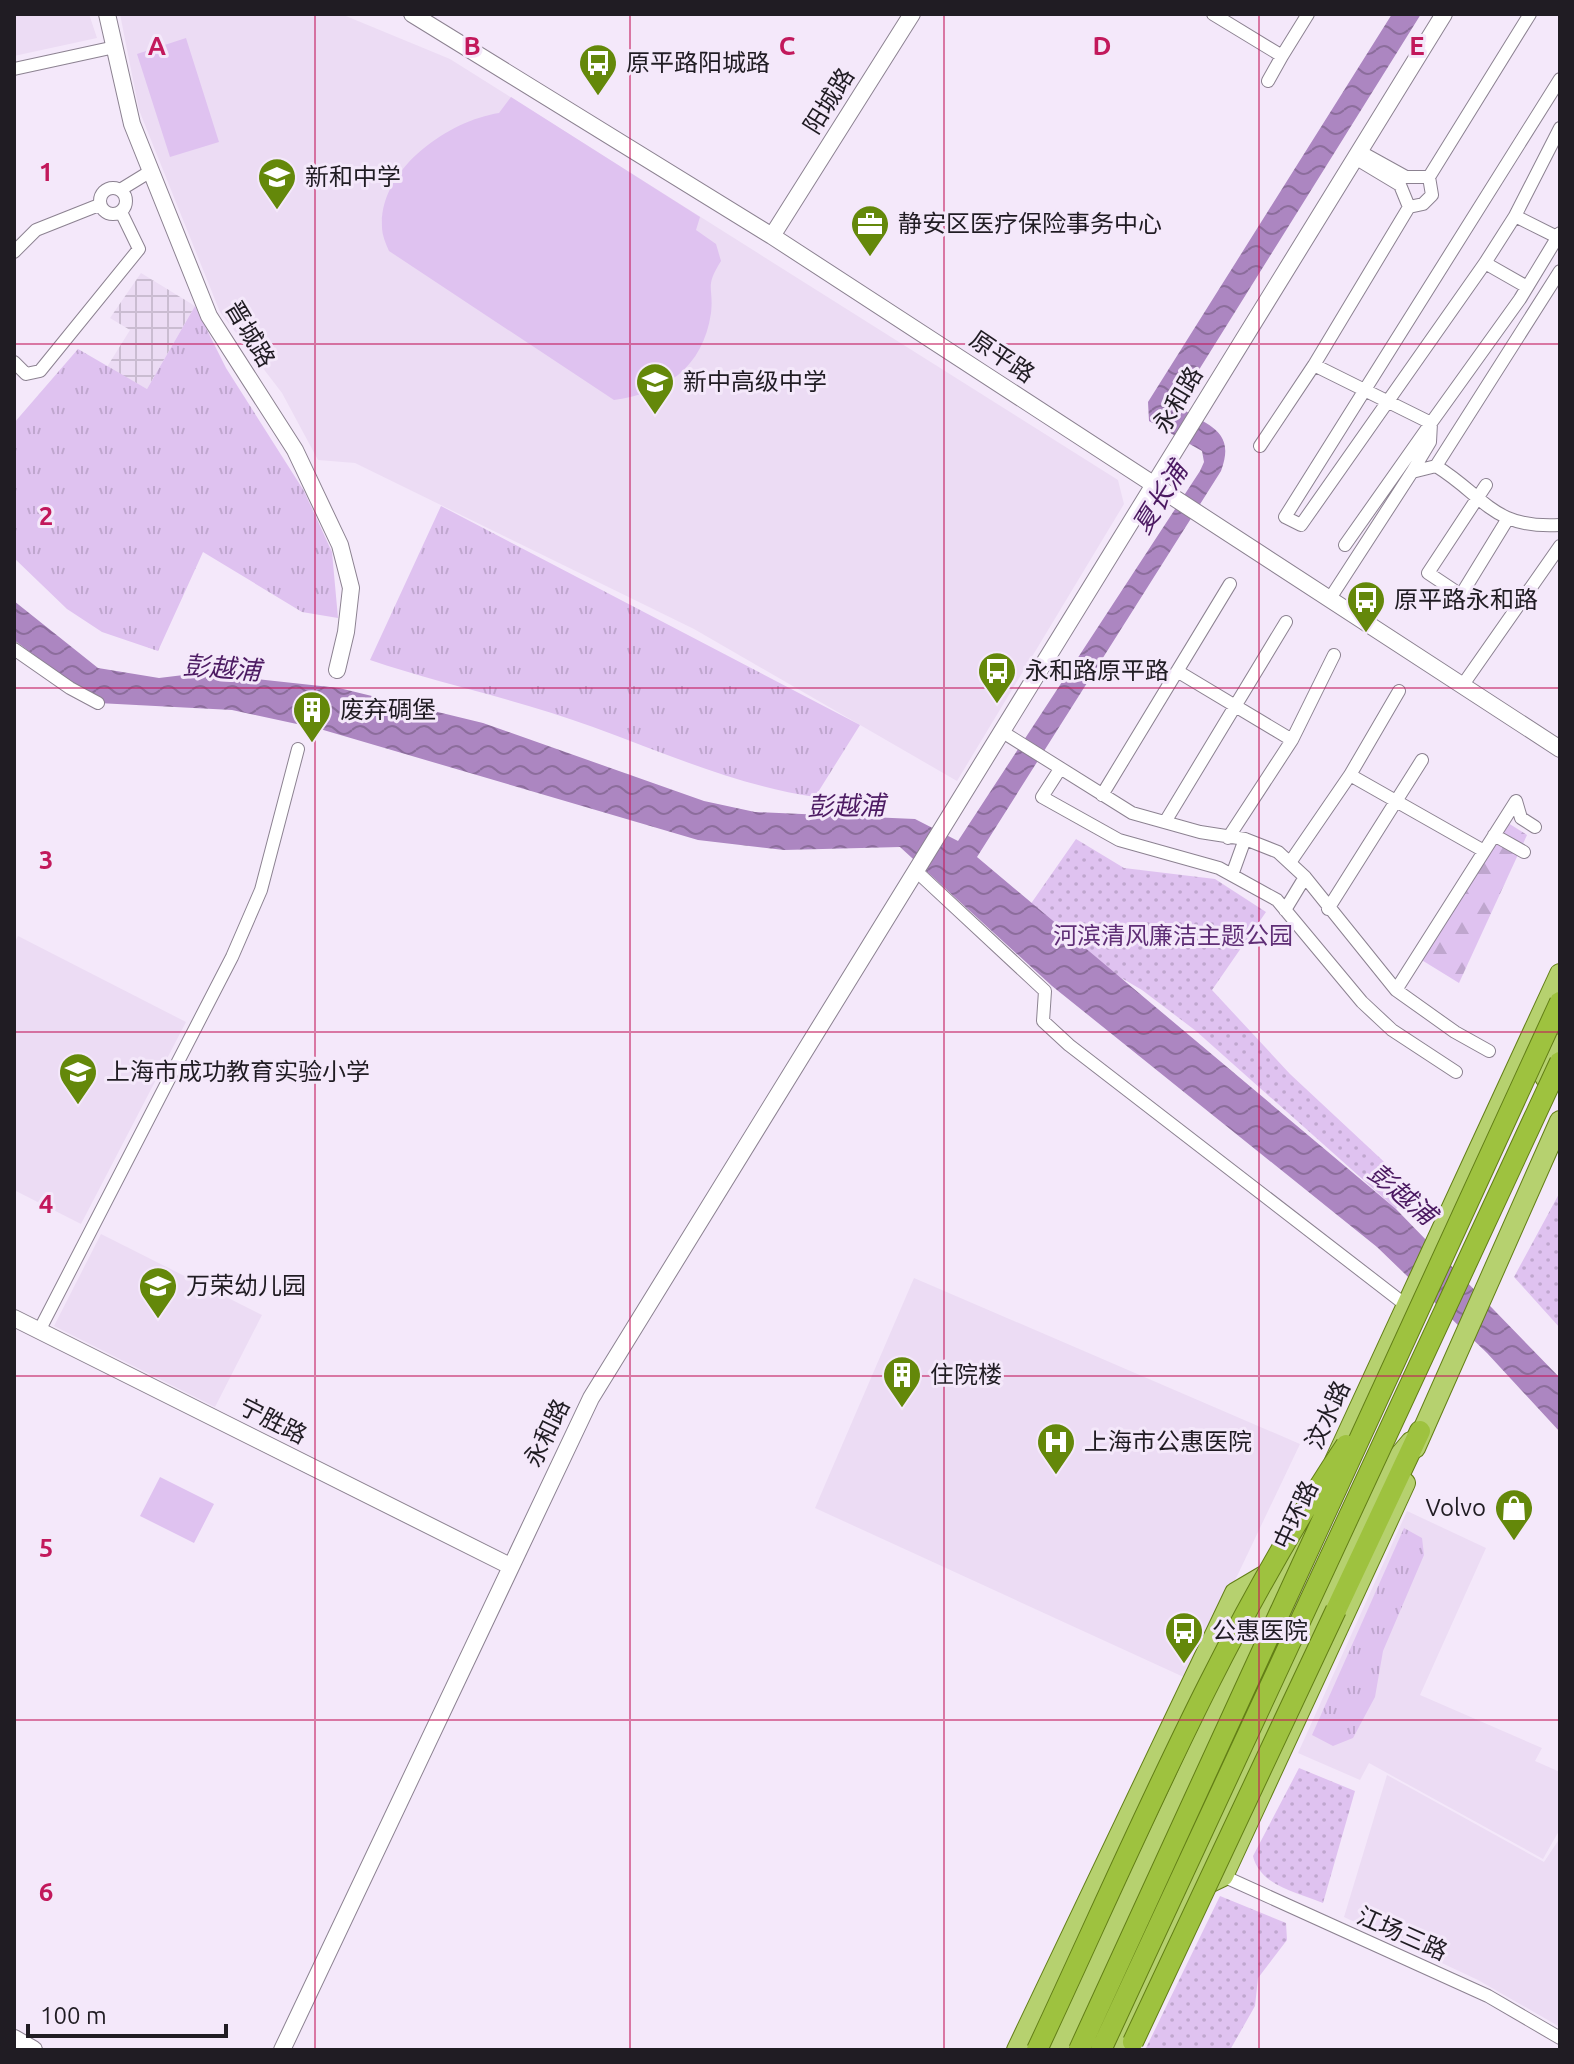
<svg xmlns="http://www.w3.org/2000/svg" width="1574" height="2064" font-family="Ubuntu,'Noto Sans SC',sans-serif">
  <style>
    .built { fill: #ecdcf4 }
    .industrial { fill: url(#industrial-grid) }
    .grass { fill: url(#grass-tufts) }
    .forest { fill: url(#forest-firs) }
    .park { fill: url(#park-dots) }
    .garden { fill: #dfc2f0 }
    .water { fill: url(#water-waves) }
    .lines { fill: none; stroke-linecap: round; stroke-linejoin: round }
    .minor-casing { stroke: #8c8291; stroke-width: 14 }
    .tertiary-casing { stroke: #8c8291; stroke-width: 18 }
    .secondary-casing { stroke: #8c8291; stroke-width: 20 }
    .primary-casing { stroke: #627e16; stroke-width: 22 }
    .trunk-casing { stroke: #627e16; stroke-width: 22 }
    .minor { stroke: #fff; stroke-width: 12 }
    .tertiary { stroke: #fff; stroke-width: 16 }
    .secondary { stroke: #fff; stroke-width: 18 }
    .primary { stroke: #b6d16f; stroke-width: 20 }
    .trunk { stroke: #9ec23f; stroke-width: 20 }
    .trunk-bridge-casing { stroke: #627e16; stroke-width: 22; stroke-linecap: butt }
    .trunk-bridge { stroke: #9ec23f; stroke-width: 20 }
    .grid { fill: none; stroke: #c2185b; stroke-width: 2; stroke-opacity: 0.55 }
    .labels { text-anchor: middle; stroke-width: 6; stroke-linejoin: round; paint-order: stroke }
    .poi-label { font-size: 24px; fill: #201c23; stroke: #f4e8fa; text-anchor: start }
    .street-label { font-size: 24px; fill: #201c23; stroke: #f4e8fa }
    .park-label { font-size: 24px; fill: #5f2e76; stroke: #f4e8fa }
    .water-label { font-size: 26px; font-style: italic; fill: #4c1a62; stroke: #f4e8fa }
    .grid-label { font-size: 26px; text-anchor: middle; font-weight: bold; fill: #c2185b; stroke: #f4e8fa; stroke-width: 6; stroke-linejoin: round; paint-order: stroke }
  </style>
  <defs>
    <pattern id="industrial-grid" width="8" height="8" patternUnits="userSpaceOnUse" patternTransform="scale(2)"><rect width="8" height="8" fill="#ecdcf4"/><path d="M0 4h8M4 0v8" fill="none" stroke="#cabcd1"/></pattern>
    <pattern id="grass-tufts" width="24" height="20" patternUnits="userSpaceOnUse" patternTransform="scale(2)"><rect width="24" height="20" fill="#dfc2f0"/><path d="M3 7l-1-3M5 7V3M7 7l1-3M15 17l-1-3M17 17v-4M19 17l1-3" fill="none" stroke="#bfa6ce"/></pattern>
    <pattern id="forest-firs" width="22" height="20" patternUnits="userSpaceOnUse" patternTransform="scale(2)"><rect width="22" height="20" fill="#dfc2f0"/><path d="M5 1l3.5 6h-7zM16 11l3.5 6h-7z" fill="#bfa6ce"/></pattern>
    <pattern id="park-dots" width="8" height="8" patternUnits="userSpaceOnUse" patternTransform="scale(2)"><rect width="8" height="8" fill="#dfc2f0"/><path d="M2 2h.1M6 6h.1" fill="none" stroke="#bfa6ce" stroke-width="1.8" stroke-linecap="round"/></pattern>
    <pattern id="water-waves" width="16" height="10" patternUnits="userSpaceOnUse" patternTransform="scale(2)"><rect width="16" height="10" fill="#ac86c1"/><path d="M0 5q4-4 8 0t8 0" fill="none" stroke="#8c6d9c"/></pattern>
  </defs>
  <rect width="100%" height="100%" fill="#f4e8fa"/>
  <path class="built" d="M14,14h75l8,24 -83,18z
    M120,14h221l109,45 668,421 6,24 -167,277 -263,-152 -339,-166 -37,-3 -36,-67 -62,-81 -81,-202z
    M18,936l168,86 -105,202 -67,-34v-246z
    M101,1234l161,81 -47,92 -161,-81z
    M914,1278l386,166 -112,235 -373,-171z
    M1407,1511l79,37 -66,147 122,53 -7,13 25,11v57l-17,30 -174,-96 -9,17 -62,-27z
    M1387,1775l157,87 16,-24v189l-82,-47 -134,-63z"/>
  <path class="industrial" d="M141,273l54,33 -48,83 -40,-22 23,-37 -20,-12z"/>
  <path class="grass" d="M195,306l31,62 78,123 28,61 6,66 -36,-6 -99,-60 -45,99 -56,-19 -35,-23 -53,-51v-135l64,-74 69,40z
    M441,506l419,219 -45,72c-79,-12 -148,-43 -222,-70 -72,-27 -149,-42 -223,-67z
    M1404,1528l18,10 2,17 -41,96 -8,46 -22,41 -20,8 -21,-11z"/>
  <path class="forest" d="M1508,823l19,12 -68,148 -39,-24z"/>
  <path class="park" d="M1076,839l48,29 91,11 51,33 -54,78 78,84 120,112 -14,23 -200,-178 -54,-41 -53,-31 -59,-54z
    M1560,1192v136l-46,-51z
    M1299,1768l56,23 -32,112c-26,-11 -63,-17 -70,-47z
    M1220,1896l66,27 1,17 -29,38 -3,28 -25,44h-85z"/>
  <path class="garden" d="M186,38l33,104 -49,15 -33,-103z
    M511,97l189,120 -4,13 20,14 5,17c-17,27 -7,25 -10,52 -8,55 -46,80 -97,87l-225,-149c-3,-7 -7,-16 -7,-24 -3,-58 66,-106 117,-114z
    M160,1477l54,27 -20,39 -54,-27z"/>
  <path class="water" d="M1392,14h29l-244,391c28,21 60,23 44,66l-244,386 419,352 164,169v54l-73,-79 -110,-106 -325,-261 -152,-139 -116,3 -86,-10 -378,-111 -88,-19 -134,-7 -84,-63v-39l84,67 61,10 41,-5 139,15 144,35 221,78 51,11 160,7 43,22 242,-370 4,-9 -2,-11 -53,-30 -1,-19z"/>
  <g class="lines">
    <g class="minor-casing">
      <path id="minor" d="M1213,14l69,42 26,-42
        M14,69l101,-22
        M1560,79l-275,438 16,8 184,-262 30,-47 45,-88
        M1268,81l14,-25
        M1359,151l47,26h23l101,-163
        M1355,158l45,27 9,22 -95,158 117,58 89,-124 40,-66
        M100 201a13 13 0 1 1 26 0a13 13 0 1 1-26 0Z
        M120,190l31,-19
        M1409,207l14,-3 9,-9 -3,-18
        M1515,216l42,21
        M14,252l22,-22 63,-25
        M1485,263l42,24
        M14,362l12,12 14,-3 99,-122 -18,-37
        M1260,446l54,-81
        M1436,466l124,-195
        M1412,472l18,-30 1,-19
        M1486,485l-58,88 33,22 46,-75
        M1345,545l86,-122
        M1329,600l83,-128 24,-6c50,31 56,63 124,59
        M14,649l56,39 28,15
        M1177,671l115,69
        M1462,686l98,-140
        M1001,731l131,82 68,19 45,7 33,13 27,25 91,113 59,42 34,19
        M1060,769l-18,28 77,43 100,28 58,32 85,102 30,28 64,42
        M1350,775l134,76
        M1102,795l128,-211
        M1165,822l121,-200
        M1494,835l30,17
        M1228,838l64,-98 42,-85
        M1291,861l59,-86 49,-84
        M915,870l130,121 -2,30 26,24 338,261
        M1232,875l13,-36
        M1328,909l94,-149
        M1285,910l20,-33
        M1396,990l120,-189 5,17 14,9
        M39,1331l193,-374 29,-67 37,-141
        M1223,1876l265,120 72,42"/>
    </g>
    <g class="tertiary-casing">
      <path id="tertiary" d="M107,14l25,110 77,192 86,134 45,95 11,43 -5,44 -9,38
        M412,14l360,222 788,513
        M772,236l140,-222
        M14,1318l496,248
        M282,2050l309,-652 853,-1384"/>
    </g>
    <g class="secondary-casing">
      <path id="secondary" d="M14,2039l19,11"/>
    </g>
    <g class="primary-casing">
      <path id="primary" d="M1545,1077l15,-33
        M1415,1448l145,-327
        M1335,1461l225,-487
        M1197,1883l187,-409 27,-32
        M1017,2050l218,-457 39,-23
        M1057,2050l248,-524
        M1115,2050l79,-160 29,-14 182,-393"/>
    </g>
    <g class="trunk-casing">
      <path id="trunk" d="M1336,1610l84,-179"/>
    </g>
    <use href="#minor" class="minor"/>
    <use href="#tertiary" class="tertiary"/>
    <use href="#secondary" class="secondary"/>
    <use href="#primary" class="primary"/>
    <use href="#trunk" class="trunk"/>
    <g class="trunk-bridge-casing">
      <path id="trunk-bridge" d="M1133,2042l203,-432
        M1037,2050c96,-205 183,-416 309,-605
        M1079,2050l481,-1048
        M1101,2050l459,-988"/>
    </g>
    <use href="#trunk-bridge" class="trunk-bridge"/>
  </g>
  <path class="grid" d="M315,14v2036M630,14v2036M944,14v2036M1259,14v2036M14,344h1546M14,688h1546M14,1032h1546M14,1376h1546M14,1720h1546"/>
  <defs>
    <g id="bus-pin" transform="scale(2)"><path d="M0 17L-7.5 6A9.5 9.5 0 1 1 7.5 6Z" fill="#64880a" stroke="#f4e8fa"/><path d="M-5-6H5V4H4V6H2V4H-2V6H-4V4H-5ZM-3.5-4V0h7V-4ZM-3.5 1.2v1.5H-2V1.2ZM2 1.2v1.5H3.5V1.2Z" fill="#fff"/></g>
    <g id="school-pin" transform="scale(2)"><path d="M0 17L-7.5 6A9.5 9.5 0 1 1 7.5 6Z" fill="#64880a" stroke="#f4e8fa"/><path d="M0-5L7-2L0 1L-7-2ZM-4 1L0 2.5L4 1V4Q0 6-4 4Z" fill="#fff"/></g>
    <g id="office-pin" transform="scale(2)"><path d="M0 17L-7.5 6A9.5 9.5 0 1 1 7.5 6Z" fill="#64880a" stroke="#f4e8fa"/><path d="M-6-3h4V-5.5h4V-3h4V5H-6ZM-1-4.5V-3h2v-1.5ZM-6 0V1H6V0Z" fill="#fff"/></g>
    <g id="building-pin" transform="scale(2)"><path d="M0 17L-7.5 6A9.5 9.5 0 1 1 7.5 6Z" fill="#64880a" stroke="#f4e8fa"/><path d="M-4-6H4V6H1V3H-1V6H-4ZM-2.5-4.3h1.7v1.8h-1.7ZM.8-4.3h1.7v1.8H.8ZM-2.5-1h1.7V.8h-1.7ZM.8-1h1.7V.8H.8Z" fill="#fff"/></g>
    <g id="hospital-pin" transform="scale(2)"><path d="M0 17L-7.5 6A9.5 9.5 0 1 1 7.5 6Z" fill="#64880a" stroke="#f4e8fa"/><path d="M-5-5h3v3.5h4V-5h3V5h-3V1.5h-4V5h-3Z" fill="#fff"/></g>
    <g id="shop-pin" transform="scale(2)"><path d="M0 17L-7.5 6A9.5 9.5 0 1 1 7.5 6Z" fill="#64880a" stroke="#f4e8fa"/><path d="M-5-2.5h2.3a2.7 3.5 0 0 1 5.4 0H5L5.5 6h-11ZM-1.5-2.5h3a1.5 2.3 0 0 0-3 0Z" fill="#fff"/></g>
  </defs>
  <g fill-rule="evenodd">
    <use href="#bus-pin" x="598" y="63"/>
    <use href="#school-pin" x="277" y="177"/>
    <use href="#office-pin" x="870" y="224"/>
    <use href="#school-pin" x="655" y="382"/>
    <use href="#bus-pin" x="1366" y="600"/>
    <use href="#bus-pin" x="997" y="671"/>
    <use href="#building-pin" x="312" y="710"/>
    <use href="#school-pin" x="78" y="1072"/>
    <use href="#school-pin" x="158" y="1286"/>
    <use href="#building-pin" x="902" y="1375"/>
    <use href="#hospital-pin" x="1056" y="1442"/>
    <use href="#shop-pin" x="1514" y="1508"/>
    <use href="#bus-pin" x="1184" y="1631"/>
  </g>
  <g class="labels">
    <g class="poi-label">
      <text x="626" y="71">原平路阳城路</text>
      <text x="305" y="185">新和中学</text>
      <text x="898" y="232">静安区医疗保险事务中心</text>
      <text x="683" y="390">新中高级中学</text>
      <text x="1394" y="608">原平路永和路</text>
      <text x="1025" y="679">永和路原平路</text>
      <text x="340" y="718">废弃碉堡</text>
      <text x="106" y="1080">上海市成功教育实验小学</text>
      <text x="186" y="1294">万荣幼儿园</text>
      <text x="930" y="1383">住院楼</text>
      <text x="1084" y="1450">上海市公惠医院</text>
      <text x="1486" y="1516" text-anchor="end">Volvo</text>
      <text x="1212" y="1639">公惠医院</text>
    </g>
    <g class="street-label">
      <text transform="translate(829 101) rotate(-58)" y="8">阳城路</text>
      <text transform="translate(250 334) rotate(59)" y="8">晋城路</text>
      <text transform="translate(1002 357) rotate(34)" y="8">原平路</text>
      <text transform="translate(1178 400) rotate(-59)" y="8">永和路</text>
      <text transform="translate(1328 1415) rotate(-65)" y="8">汶水路</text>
      <text transform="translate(273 1421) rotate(27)" y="8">宁胜路</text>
      <text transform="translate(547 1433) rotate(-64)" y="8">永和路</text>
      <text transform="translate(1296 1515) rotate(-65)" y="8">中环路</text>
      <text transform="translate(1402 1934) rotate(24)" y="8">江场三路</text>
    </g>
    <g class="park-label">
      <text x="1173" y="944">河滨清风廉洁主题公园</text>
    </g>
    <g class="water-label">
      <text transform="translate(1160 498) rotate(-58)" y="9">夏长浦</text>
      <text transform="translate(222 668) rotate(4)" y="9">彭越浦</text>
      <text transform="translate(846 806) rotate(-1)" y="9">彭越浦</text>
      <text transform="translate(1402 1194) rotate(40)" y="9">彭越浦</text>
    </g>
  </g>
  <g class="grid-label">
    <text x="157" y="55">A</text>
    <text x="472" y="55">B</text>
    <text x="787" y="55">C</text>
    <text x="1102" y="55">D</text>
    <text x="1417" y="55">E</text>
    <text x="46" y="181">1</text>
    <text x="46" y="525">2</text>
    <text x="46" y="869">3</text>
    <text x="46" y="1213">4</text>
    <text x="46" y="1557">5</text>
    <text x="46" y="1901">6</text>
  </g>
  <rect width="1574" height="2064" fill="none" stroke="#201c23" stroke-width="32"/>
  <path d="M28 2024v12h198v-12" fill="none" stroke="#201c23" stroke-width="4"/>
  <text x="40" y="2024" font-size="24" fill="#201c23" stroke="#f4e8fa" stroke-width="6" paint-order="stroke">100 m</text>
</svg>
